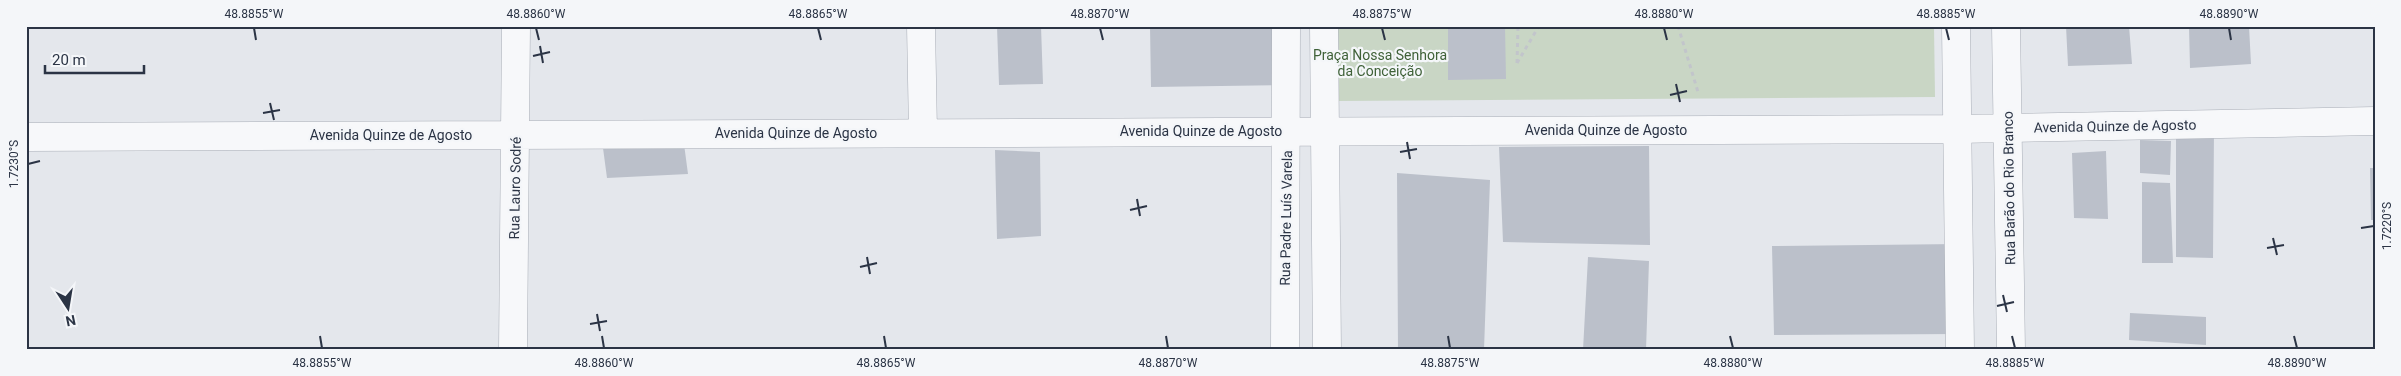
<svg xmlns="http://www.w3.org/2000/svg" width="2401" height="376" font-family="Roboto,sans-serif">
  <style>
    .green { fill: #c9d6c5 }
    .building { fill: #bbc0ca }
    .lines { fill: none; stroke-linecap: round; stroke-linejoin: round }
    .minor-casing { stroke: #a9aeb7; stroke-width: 29 }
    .path { stroke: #c2c5cb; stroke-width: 3; stroke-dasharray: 4 4; stroke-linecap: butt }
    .minor { stroke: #f7f8fa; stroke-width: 28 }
    .ticks { fill: none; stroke: #2b3445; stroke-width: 2 }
    .labels { text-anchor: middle; stroke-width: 4.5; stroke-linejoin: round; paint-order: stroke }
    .park-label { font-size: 14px; fill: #3f6138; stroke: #f4f6f9 }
    .street-label { font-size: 14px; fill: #2b3445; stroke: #f4f6f9 }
    .neatline { fill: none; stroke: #2b3445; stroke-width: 2 }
    .ticks-label { font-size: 12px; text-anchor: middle; fill: #2b3445 }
  </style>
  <rect width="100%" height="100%" fill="#e4e7ec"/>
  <path class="green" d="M1338,26h596l1,71 -596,4z"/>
  <path class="building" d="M997,26h44l2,58 -44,1z
    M1150,26h129l2,59 -130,2z
    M1448,26h57l1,53 -58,1z
    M2066,26h63l3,38 -64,2z
    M2189,26h60l2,38 -61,4z
    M2214,129l-1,129 -37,-1v-127z
    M2140,140l31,1 -1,34 -30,-2z
    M684,144l4,30 -81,4 -4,-30z
    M1649,146l1,99 -147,-3 -4,-95z
    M995,150l45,2 1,84 -44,3z
    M2106,151l2,68 -34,-1 -2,-65z
    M2370,168h5v52h-4z
    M1397,173l93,7 -6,170h-86z
    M2142,182l28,1 3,80h-31z
    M1959,244l1,90 -186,1 -2,-89z
    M1588,257l61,4 -3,89h-63z
    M2130,313l76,4v28l-77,-5z"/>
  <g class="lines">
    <g class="minor-casing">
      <path id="minor" d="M921,26l2,106
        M1324,26l3,324
        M1956,26l4,324
        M2006,26l5,324
        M26,137l1931,-8 418,-8
        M513,350l3,-324
        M1285,350l1,-324"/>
    </g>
    <path class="path" d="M1678,26l20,66
      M1517,63l22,-37
      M1517,63l1,-37"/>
    <use href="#minor" class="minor"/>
  </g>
  <path class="ticks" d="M254,28l2,12M536,28l3,12M818,28l3,12M1100,28l3,12M1382,28l3,12M1664,28l3,12M1946,28l3,12M2229,28l2,12M540,46l3,17M533,56l17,-4M1676,84l4,18M1670,95l17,-4M270,103l4,17M263,113l17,-3M1407,142l3,17M1400,152l17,-3M28,164l12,-3M1137,199l3,17M1130,210l17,-4M2361,228l13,-2M2273,238l4,17M2267,248l17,-3M867,257l3,17M860,267l17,-4M2003,295l4,17M1997,306l17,-4M597,314l3,17M590,324l17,-3M320,336l2,12M602,336l2,12M884,336l2,12M1166,336l2,12M1448,336l2,12M1730,336l3,12M2012,336l3,12M2294,336l3,12"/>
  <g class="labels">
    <g class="park-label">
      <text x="1380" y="60">Praça Nossa Senhora<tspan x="1380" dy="16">da Conceição</tspan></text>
    </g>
    <g class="street-label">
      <text transform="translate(2115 126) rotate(-1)" y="5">Avenida Quinze de Agosto</text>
      <text x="1606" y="135">Avenida Quinze de Agosto</text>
      <text x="1201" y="136">Avenida Quinze de Agosto</text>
      <text x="796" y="138">Avenida Quinze de Agosto</text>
      <text x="391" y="140">Avenida Quinze de Agosto</text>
      <text transform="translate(515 188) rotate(-89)" y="5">Rua Lauro Sodré</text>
      <text transform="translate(2009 188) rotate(-91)" y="5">Rua Barão do Rio Branco</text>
      <text transform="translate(1286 218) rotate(-89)" y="5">Rua Padre Luís Varela</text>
    </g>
  </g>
  <rect width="2401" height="376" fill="none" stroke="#f4f6f9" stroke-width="55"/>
  <g transform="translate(68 308) rotate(168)" stroke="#f4f6f9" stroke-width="4" paint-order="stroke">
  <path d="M0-4L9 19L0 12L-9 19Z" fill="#2b3445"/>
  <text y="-8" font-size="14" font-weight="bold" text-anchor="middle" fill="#2b3445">N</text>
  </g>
  <path d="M45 65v8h99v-8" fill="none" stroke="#2b3445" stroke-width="2.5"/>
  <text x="52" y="65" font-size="15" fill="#2b3445" stroke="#f4f6f9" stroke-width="4" paint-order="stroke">20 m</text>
  <rect x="28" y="28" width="2346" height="320" class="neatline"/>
  <g class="ticks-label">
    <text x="254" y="18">48.8855°W</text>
    <text x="536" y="18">48.8860°W</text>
    <text x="818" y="18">48.8865°W</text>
    <text x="1100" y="18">48.8870°W</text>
    <text x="1382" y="18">48.8875°W</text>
    <text x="1664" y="18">48.8880°W</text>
    <text x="1946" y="18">48.8885°W</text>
    <text x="2229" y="18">48.8890°W</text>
    <text transform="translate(14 164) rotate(-90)" y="4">1.7230°S</text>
    <text transform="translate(2387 226) rotate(-90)" y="4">1.7220°S</text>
    <text x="322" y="367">48.8855°W</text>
    <text x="604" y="367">48.8860°W</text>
    <text x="886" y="367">48.8865°W</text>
    <text x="1168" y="367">48.8870°W</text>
    <text x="1450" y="367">48.8875°W</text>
    <text x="1733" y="367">48.8880°W</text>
    <text x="2015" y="367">48.8885°W</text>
    <text x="2297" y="367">48.8890°W</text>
  </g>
</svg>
